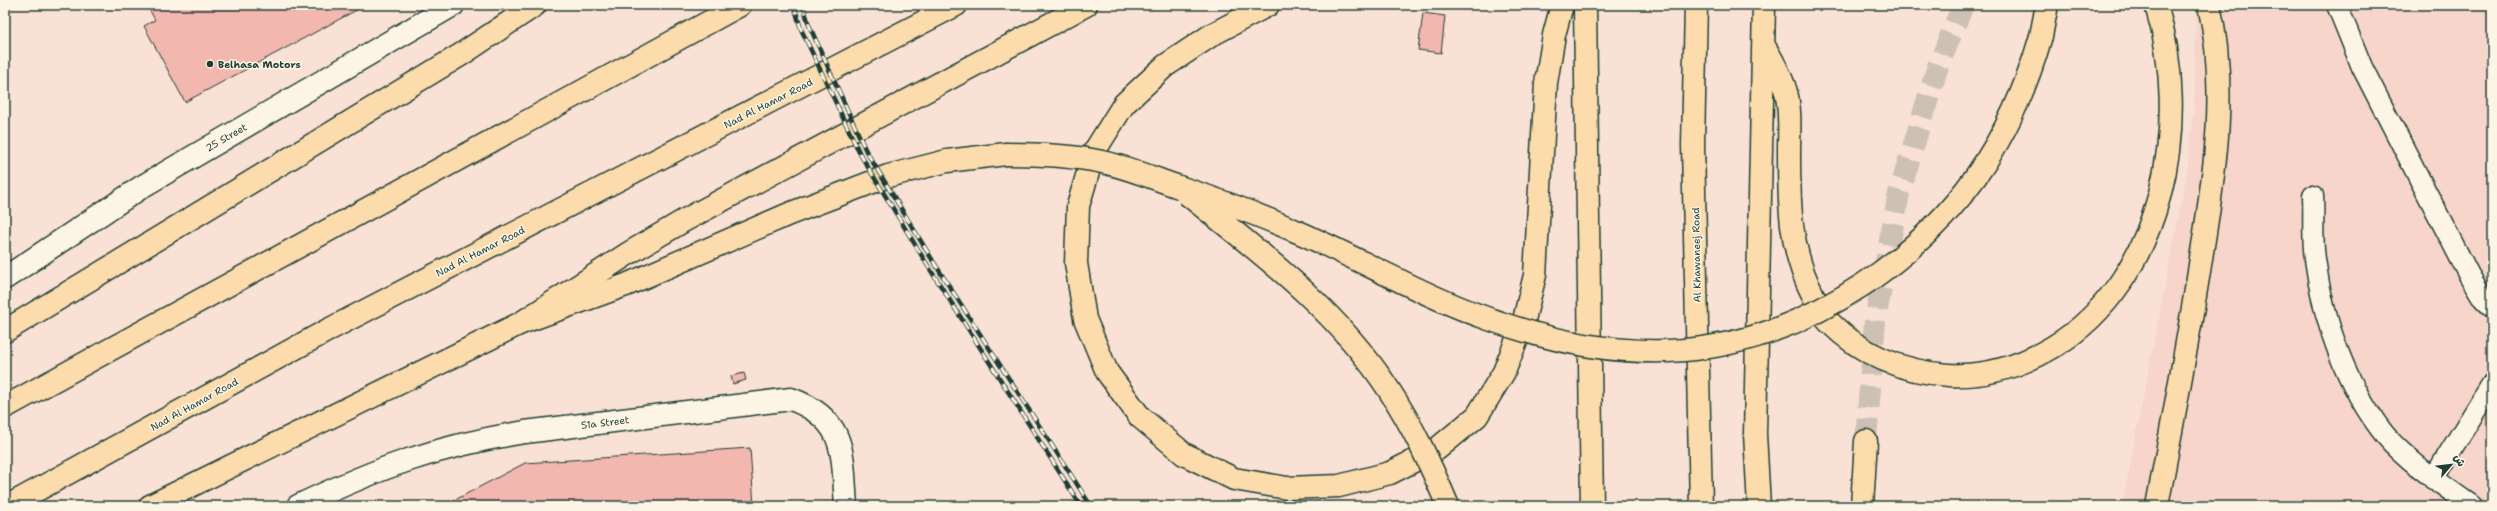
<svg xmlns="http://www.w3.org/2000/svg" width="2497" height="511" font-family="'Shantell Sans','Playpen Sans Arabic',sans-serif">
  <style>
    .built { fill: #f7d5ca }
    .building { fill: #f2b7af; stroke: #1f3d34 }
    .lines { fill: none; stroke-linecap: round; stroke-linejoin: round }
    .primary-tunnel { stroke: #cdc1b5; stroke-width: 22; stroke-dasharray: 22 11; stroke-linecap: butt }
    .lane-casing { stroke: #1f3d34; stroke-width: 23 }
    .street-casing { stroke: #1f3d34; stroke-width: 25 }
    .secondary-casing { stroke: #1f3d34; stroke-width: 25 }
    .primary-casing { stroke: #1f3d34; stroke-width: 25 }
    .highway-casing { stroke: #1f3d34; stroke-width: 25 }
    .lane { stroke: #fcf5e5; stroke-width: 20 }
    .street { stroke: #fcf5e5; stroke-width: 22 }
    .secondary { stroke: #fcf5e5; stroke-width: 22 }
    .primary { stroke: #fcdcac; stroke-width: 22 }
    .highway { stroke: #fcdcac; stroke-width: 22 }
    .rail-casing { stroke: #1f3d34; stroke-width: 4.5 }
    .rail { stroke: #fcf5e5; stroke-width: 3; stroke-dasharray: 9; stroke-linecap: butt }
    .highway-bridge-casing { stroke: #1f3d34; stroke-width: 25; stroke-linecap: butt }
    .highway-bridge { stroke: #fcdcac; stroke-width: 22 }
    .poi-dot { fill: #1f3d34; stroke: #fcf5e5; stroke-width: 1.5 }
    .labels { text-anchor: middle; stroke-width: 3; stroke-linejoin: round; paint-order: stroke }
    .poi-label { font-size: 10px; font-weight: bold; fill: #1f3d34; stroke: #fcf5e5; text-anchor: start }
    .street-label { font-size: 10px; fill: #1f3d34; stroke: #fcf5e5 }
  </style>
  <rect width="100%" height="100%" fill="#f9e2d5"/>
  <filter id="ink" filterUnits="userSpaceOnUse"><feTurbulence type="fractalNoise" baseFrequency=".025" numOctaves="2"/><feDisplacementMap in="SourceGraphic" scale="8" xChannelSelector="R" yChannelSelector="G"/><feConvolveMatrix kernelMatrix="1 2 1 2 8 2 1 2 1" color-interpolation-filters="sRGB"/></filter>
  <g filter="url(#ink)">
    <path class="built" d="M2196,5h296v501h-370l65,-333 7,-67z"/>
    <path class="building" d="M147,5h219l-181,97 -41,-76 11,-6z
      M1423,13l22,3 -4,37 -23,-3z
      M744,373l2,7 -13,4 -2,-8z
      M750,448l4,58h-303v-4l74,-39z"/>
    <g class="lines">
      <path class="primary-tunnel" d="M1866,441l9,-121 24,-127 38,-124 26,-64"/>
      <g class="lane-casing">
        <path id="lane" d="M2337,5l25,62 107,208 14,23 9,9
          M2313,196c1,21 -1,43 2,63 8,62 31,127 70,176 22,26 59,51 87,71
          M2433,479l59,-95"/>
      </g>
      <g class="street-casing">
        <path id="street" d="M298,506c79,-38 140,-60 227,-74l266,-33c57,21 51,56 55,107"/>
      </g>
      <g class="secondary-casing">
        <path id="secondary" d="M5,278l138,-92 310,-181"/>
      </g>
      <g class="primary-casing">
        <path id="primary" d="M1764,46c9,15 17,29 22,46 5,19 3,40 3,59 0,51 0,98 24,144 5,9 9,20 16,27 33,33 74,50 120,53 37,2 72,-9 104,-28 111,-67 139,-225 103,-342
          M5,407l735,-402
          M8,506l322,-177 626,-324
          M150,506l371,-183 108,-70 56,-33 401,-215
          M1759,506l-4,-72 9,-429
          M1862,506l4,-65
          M2157,506c16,-85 32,-169 45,-254 13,-81 26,-165 7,-247"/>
      </g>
      <g class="highway-casing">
        <path id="highway" d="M1268,5l-55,29 -48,32 -41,38 -30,48 -16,54 -2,57 9,56 22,53 33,45 44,37 50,25 53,9 52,-2 51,-13 47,-24 40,-33 27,-44 19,-48 12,-49 11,-192 8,-48 8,-30
          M1585,5l7,501
          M1696,5l-3,140 8,361
          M2041,36l6,-31
          M521,323l105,-38 163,-71 99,-38 59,-15 59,-7
          M5,331l457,-277 73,-49"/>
      </g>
      <use href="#lane" class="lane"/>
      <use href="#street" class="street"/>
      <use href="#secondary" class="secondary"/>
      <use href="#primary" class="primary"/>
      <use href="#highway" class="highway"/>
      <g class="rail-casing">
        <path id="rail" d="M794,5l7,24 59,125 68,112 153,240
          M803,5l6,20 57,126 67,110 158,245"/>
      </g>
      <use href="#rail" class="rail"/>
      <g class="highway-bridge-casing">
        <path id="highway-bridge" d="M1006,154c29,0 57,1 86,6 30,5 58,17 87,27 43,14 85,30 126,48 62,28 121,62 184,84 135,49 253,46 375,-35 92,-62 147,-142 177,-248
          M1187,194c74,59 150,116 202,196 24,36 42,76 59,116"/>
      </g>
      <use href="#highway-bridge" class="highway-bridge"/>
    </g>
  </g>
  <circle class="poi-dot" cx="210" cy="64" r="4"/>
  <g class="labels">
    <g class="poi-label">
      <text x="218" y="68">Belhasa Motors</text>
    </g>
    <g class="street-label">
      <text transform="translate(768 103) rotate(-27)" y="4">Nad Al Hamar Road</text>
      <text transform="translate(226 137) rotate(-30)" y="4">25 Street</text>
      <text transform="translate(480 251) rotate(-27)" y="4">Nad Al Hamar Road</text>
      <text transform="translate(1696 255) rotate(-91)" y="4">Al Khawaneej Road</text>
      <text transform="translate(194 404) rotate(-29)" y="4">Nad Al Hamar Road</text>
      <text transform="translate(605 422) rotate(-7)" y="4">51a Street</text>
    </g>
  </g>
  <rect width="2497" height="511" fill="none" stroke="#fcf5e5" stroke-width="20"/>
  <rect x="10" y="10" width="2477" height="491" fill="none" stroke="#1f3d34" stroke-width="1.5" filter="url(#ink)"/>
  <g transform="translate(2451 465) rotate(62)" stroke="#fcf5e5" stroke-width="3" paint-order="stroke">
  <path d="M0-3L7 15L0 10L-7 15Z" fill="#1f3d34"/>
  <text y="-6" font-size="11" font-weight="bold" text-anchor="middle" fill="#1f3d34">ش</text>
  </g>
</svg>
